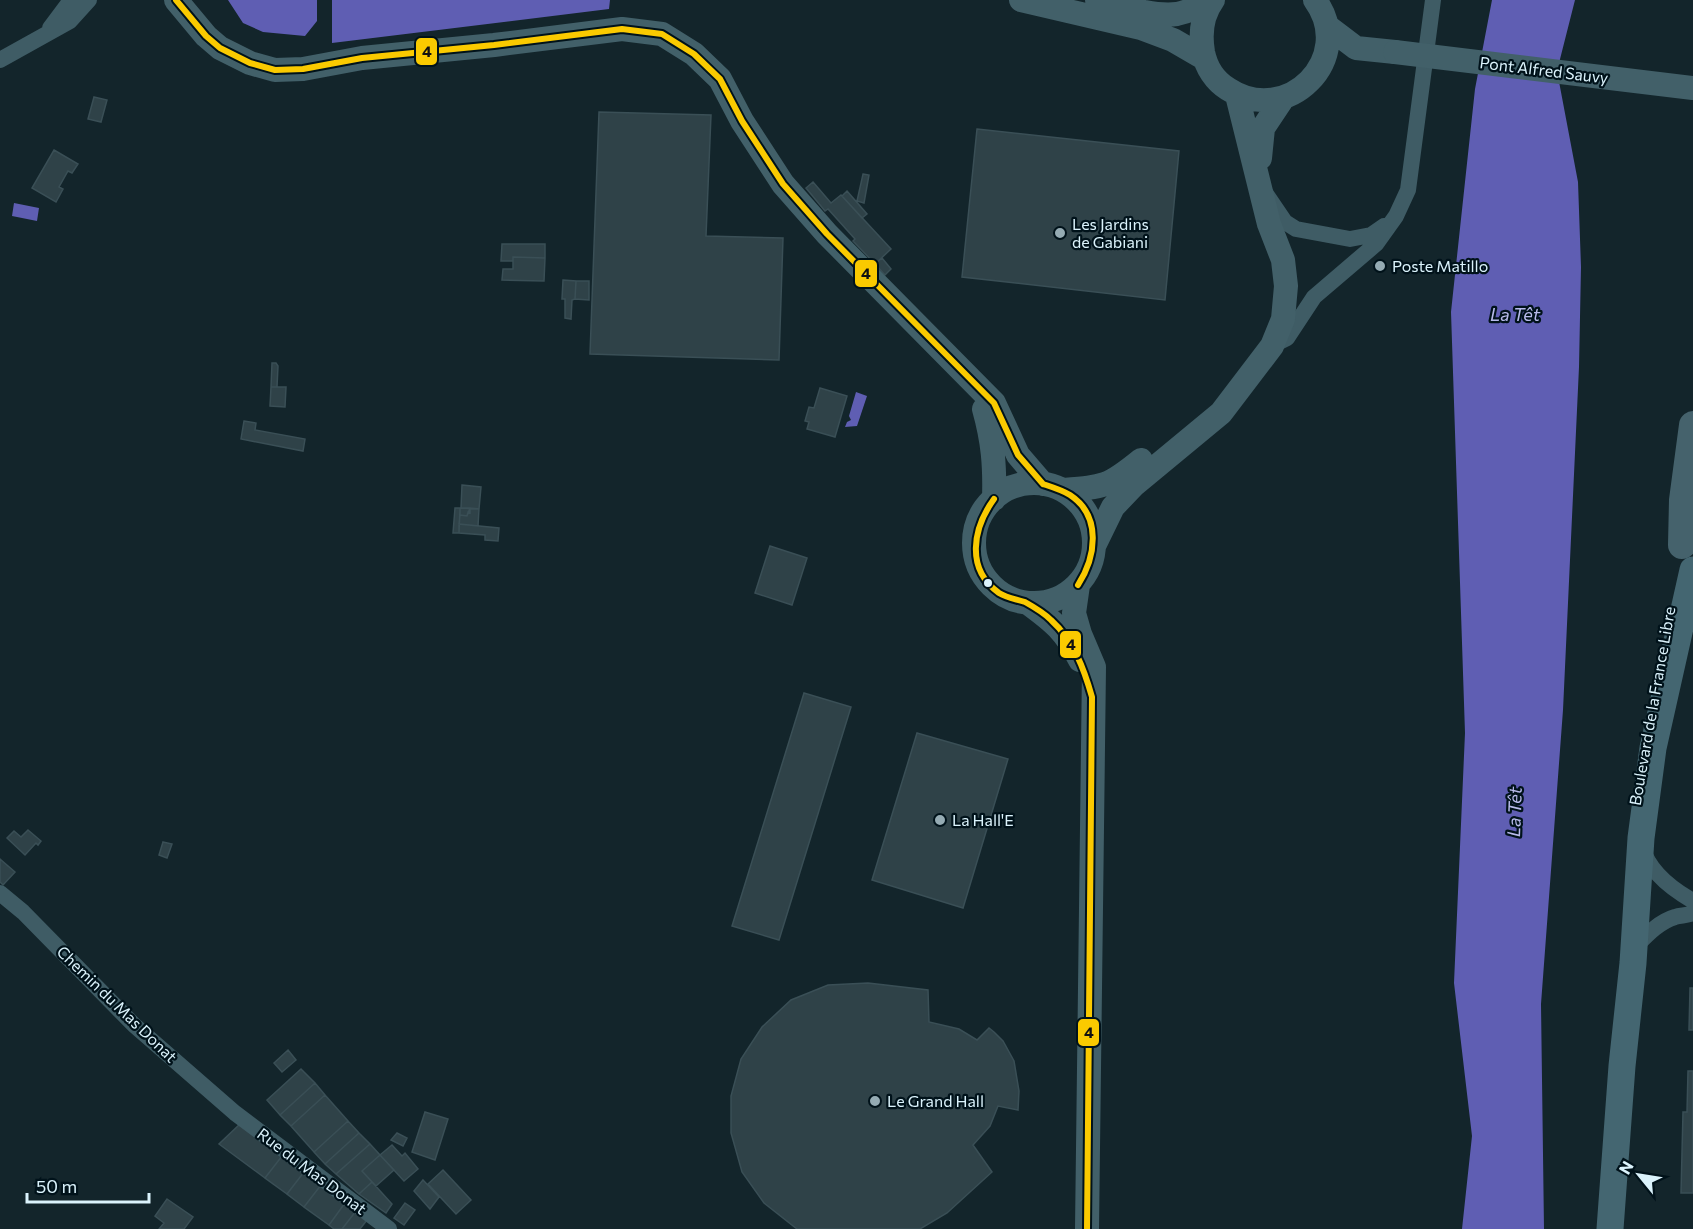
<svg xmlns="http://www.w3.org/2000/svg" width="1693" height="1229" font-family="Commissioner,sans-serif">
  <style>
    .water { fill: #5f5eb3 }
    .building { fill: #2f4248; stroke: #3a4f56; stroke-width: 1.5 }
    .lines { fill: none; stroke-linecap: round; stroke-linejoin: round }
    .minor { stroke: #3f5c65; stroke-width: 16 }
    .secondary { stroke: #426069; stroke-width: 24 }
    .primary { stroke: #446671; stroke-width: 27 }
    .trunk { stroke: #45626c; stroke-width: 28 }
    .secondary-bridge { stroke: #426069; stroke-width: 24 }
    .bus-1-casing { stroke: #00121a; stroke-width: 10 }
    .bus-1 { stroke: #faca00; stroke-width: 6 }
    .poi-dot { fill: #95abb3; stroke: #00121a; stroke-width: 2 }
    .bus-dot { fill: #dbf3fc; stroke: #00121a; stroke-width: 2 }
    .labels { text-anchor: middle; stroke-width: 4.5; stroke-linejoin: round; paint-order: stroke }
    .street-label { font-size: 16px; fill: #dbf3fc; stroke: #00121a }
    .poi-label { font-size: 16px; fill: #dbf3fc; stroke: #00121a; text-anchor: start }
    .water-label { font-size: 18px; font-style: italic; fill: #b8bbeb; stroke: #00121a }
    .line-badge { stroke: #00121a; stroke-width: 2 }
    .pale-badge-label { font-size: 16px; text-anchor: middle; font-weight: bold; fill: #111 }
  </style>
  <rect width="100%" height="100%" fill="#13252b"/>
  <path class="water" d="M228,0h89v21l-12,15 -42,-4 -20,-9z
    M332,0h278l-1,9 -277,34z
    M1492,0h83l-18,71 21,111 3,85 -2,100 -16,343 -22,294 3,225h-82l10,-93 -18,-153 11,-250 -14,-421 24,-223z
    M14,203l25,5 -2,13 -25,-5z
    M856,392l11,4 -10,30 -12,1 2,-5 4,-2 -2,-4z"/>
  <path class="building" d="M94,97l13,3 -6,22 -13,-3z
    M599,112l112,3 -5,121 77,2 -4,122 -189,-6z
    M977,129l202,22 -14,149 -203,-23z
    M54,150l24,14 -6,9 -4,-2 -9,16 4,2 -7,13 -24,-14z
    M863,174l6,1 -5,28 -7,-2z
    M813,182l18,21 10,-8 50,54 -16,15 -22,-23 2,-2 -27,-30 -3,2 -19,-23z
    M847,191l20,23 -5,4 -20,-22z
    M502,244h43v14l-32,-1v4h-12z
    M513,257l32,1 -1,23 -42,-1 1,-11h10z
    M882,258l9,11 -6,6 -10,-11z
    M563,280l13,1 -1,18 -3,1 -1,19 -6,-1v-19h-3z
    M576,281h13v19l-14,-1z
    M272,363h4l2,3 -1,21h-6z
    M271,387h15l-1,20 -15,-1z
    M820,388l27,8 -12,41 -28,-8 2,-7 -4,-1 4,-14 5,1z
    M244,421l12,2 -1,7 50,9 -2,12 -62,-12z
    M462,485l19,2 -2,22 -18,-1z
    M455,508h5l-1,25h-6z
    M460,508h10v5l-2,-1 -1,4 -7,-1z
    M470,508l9,1 -1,17 -19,-2 1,-9 7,1z
    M459,524l40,4 -1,13 -13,-1v-5l-26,-2z
    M770,546l37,12 -15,47 -37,-12z
    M804,693l47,14 -72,233 -47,-14z
    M917,733l91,26 -45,149 -91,-28z
    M28,830l13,11 -3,4 -2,-2 -11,12 -18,-17 7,-7 7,6z
    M163,842l9,2 -5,14 -8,-3z
    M0,859l15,13 -12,13 -3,-3z
    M868,983l60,7 1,32 30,7 18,11 12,-12 5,4 9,9 11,20 5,30 -1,19 -20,-4 -8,20 -17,19 19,27 -45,41 -27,16h-123l-33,-26 -22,-31 -11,-39v-37l10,-37 21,-32 29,-27 37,-15z
    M1690,988h3v42h-4z
    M288,1050l8,10 -14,12 -8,-9z
    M301,1069l14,14 -35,32 -13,-15z
    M1688,1071h5v122h-12l2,-81h4z
    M315,1083l10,12 -34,31 -11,-11z
    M325,1095l23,26 -34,31 -23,-26z
    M425,1112l23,7 -13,41 -23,-8z
    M348,1121l11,12 -34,31 -11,-12z
    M240,1124l42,32 -17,22 -46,-34z
    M359,1133l11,11 -34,30 -11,-10z
    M397,1133l10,5 -4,8 -12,-6z
    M370,1144l10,11 -18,16 10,11 -13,12 -23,-20z
    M392,1145l10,11 3,-3 13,16 -14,12 -24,-26z
    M380,1155l14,15 -18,16 -14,-15z
    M282,1156l22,16 -17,22 -22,-16z
    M443,1170l28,30 -15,14 -28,-30z
    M304,1172l17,13 -17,22 -17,-13z
    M423,1180l16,17 -9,12 -16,-18z
    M372,1182l20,22 -6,9 -27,-19z
    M321,1185l24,18 -16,22 -25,-18z
    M167,1199l26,18 -9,12h-25l5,-6 -9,-7z
    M345,1203l11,8 -14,18h-8l-5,-4z
    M405,1203l10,7 -11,15 -10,-7z
    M356,1211l11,9 -7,9h-18z"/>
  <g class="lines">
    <path class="minor" d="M50,28l21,-28
      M0,60l70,-39 19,-21
      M1266,194l19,28 11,7 54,10 21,-4 13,-9
      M1273,345l14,-7 27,-41 62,-53 20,-28 12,-26 25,-190
      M1642,846c6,25 30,43 51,55
      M0,893l23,19 111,113 101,88 154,116
      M1633,949c12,-12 25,-27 42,-32 6,-2 12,-1 18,-4"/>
    <path class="secondary" d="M176,0l30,36 14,12 30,15 25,7 28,-1 59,-11 132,-13 128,-16 40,5 32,20 26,25 22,42 41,63 44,50 167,169 24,52 25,29
      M1021,0l120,28 32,12 31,18
      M1097,0c24,6 55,17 80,14 11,-2 22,-8 30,-14
      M1213,0c-11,15 -13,34 -10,52 3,15 12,29 25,37 59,39 129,-31 87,-89
      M1327,26l29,22 39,4
      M1260,158l3,-30 20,-30
      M984,409c9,32 11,57 10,90
      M974 543a60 60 0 1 1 120 0a60 60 0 1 1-120 0Z
      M1062,490c42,-3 46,-3 79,-30
      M1094,546l19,-39 21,-22 87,-72 51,-67 11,-27 3,-33 -3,-26 -14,-36 -32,-129
      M1078,585l-4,28 6,21 14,33 -7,562
      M1028,603c26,19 37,28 52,57"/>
    <path class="primary" d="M1610,1229l12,-163 11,-103 8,-125 12,-90 40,-178"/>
    <path class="trunk" d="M1682,545l1,-45 10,-75"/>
    <path class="secondary-bridge" d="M1395,52l298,36"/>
    <g class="bus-1-casing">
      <path id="bus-1" d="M176,0l30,36 14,12 30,15 25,7 28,-1 59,-11 132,-13 128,-16 40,5 32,20 26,25 22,42 41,63 44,50 167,169 24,52 25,29
        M1043,484c9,3 19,6 27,11 32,21 26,62 8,90
        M994,499c-21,29 -29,70 5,94 8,5 17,6 26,9 9,5 19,11 26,18 23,21 33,49 41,77l-5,532"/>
    </g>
    <use href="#bus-1" class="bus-1"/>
  </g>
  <g class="poi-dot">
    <circle cx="1060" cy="233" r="6"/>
    <circle cx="1380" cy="266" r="6"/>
    <circle cx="940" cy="820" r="6"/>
    <circle cx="875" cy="1101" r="6"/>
  </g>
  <circle class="bus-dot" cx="988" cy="583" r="5"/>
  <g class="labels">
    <g class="street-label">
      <text transform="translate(1544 70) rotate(7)" y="6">Pont Alfred Sauvy</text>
      <text transform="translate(1652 706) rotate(-80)" y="6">Boulevard de la France Libre</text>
      <text transform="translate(117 1004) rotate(44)" y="6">Chemin du Mas Donat</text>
      <text transform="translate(312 1171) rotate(37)" y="6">Rue du Mas Donat</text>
    </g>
    <g class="poi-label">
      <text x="1072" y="230">Les Jardins<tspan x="1072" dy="18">de Gabiani</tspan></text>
      <text x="1392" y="272">Poste Matillo</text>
      <text x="952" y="826">La Hall'E</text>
      <text x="887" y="1107">Le Grand Hall</text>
    </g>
    <g class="water-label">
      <text x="1515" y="321">La Têt</text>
      <text transform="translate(1515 812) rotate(-88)" y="6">La Têt</text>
    </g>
  </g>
  <g class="line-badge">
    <rect x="415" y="37" width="23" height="29" rx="6" fill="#faca00"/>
    <rect x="854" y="259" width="24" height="29" rx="6" fill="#faca00"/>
    <rect x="1059" y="630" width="23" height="29" rx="6" fill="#faca00"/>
    <rect x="1077" y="1018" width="23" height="29" rx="6" fill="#faca00"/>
  </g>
  <g class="pale-badge-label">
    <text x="427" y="57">4</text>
    <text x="866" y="279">4</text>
    <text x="1071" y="650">4</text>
    <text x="1089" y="1038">4</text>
  </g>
  <g transform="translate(1639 1175) rotate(300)" stroke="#00121a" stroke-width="4.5" paint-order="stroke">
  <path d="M0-4.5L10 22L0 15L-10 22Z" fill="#dbf3fc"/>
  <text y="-9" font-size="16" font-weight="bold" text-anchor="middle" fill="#dbf3fc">N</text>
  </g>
  <path d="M27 1193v9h122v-9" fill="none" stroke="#dbf3fc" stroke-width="3"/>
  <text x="36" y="1193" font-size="18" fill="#dbf3fc" stroke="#00121a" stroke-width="4.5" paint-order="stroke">50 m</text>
</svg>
